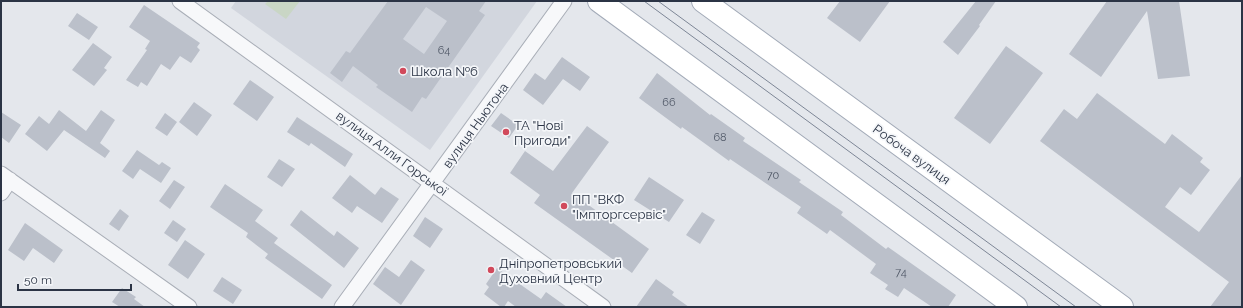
<svg xmlns="http://www.w3.org/2000/svg" width="1243" height="308" font-family="Raleway,sans-serif">
  <style>
    .built { fill: #d2d6de }
    .green { fill: #c9d6c5 }
    .building { fill: #bbc0ca; fill-rule: evenodd }
    .lines { fill: none; stroke-linecap: round; stroke-linejoin: round }
    .minor-casing { stroke: #a9aeb7; stroke-width: 17 }
    .primary-casing { stroke: #a3abb8; stroke-width: 24 }
    .minor { stroke: #f7f8fa; stroke-width: 15 }
    .primary { stroke: #fff; stroke-width: 22 }
    .tram { stroke: #7d8696; stroke-width: 1 }
    .poi-dot { fill: #d1495b; stroke: #f4f6f9; stroke-width: 1.5 }
    .labels { text-anchor: middle; stroke-width: 3.5; stroke-linejoin: round; paint-order: stroke }
    .number-label { font-size: 11px; fill: #4f5766 }
    .poi-label { font-size: 13px; fill: #2b3445; stroke: #f4f6f9; text-anchor: start }
    .street-label { font-size: 13px; fill: #2b3445; stroke: #f4f6f9 }
  </style>
  <rect width="100%" height="100%" fill="#e4e7ec"/>
  <path class="built" d="M236,1h301l-107,149 -199,-142z"/>
  <path class="green" d="M268,1h32l-14,18 -21,-15z"/>
  <path class="building" d="M388,1h98l-7,10 6,4 -59,84 -4,-2 -10,15 -36,-25 2,-2 -25,-19 -11,16 -12,-9 16,-22 4,2zM426,7l21,14 -23,33 -21,-15z
    M840,1h50l-30,41 -33,-24z
    M976,1h20l-17,24 1,1 -22,29 -15,-13z
    M1107,1h72l11,75 -32,3 -11,-68 -46,66 -32,-23z
    M144,5l56,38 -3,4 3,3 -9,13 -11,-7 -10,14 -9,-6 -14,22 -6,-4 -3,5 -12,-7 21,-30 -2,-1 5,-8 -21,-14z
    M77,13l21,14 -9,13 -21,-14z
    M93,43l19,14 -8,11 3,2 -13,16 -22,-16z
    M1006,46l37,27 -53,71 -36,-26z
    M562,57l28,20 -10,14 -17,-12 -20,26 -20,-15 12,-17 10,7z
    M657,73l53,42 1,-1 34,24 -2,3 58,39 -2,2 44,30 -2,3 45,34 2,-2 68,48 -8,12h-16l-28,-19 -6,9 -13,-8 3,-4 -18,-12 6,-9 -46,-34 -3,4 -30,-21 4,-6 -71,-48 -1,2 -47,-34 -1,2 -42,-31z
    M250,80l24,17 -17,24 -24,-17z
    M1097,93l68,51 7,-10 31,24 -3,4 10,8 -19,25 -11,-8 -15,20 34,25 43,-57v132h-32l19,-25 -189,-141 24,-32 13,10z
    M194,102l18,13 -15,21 -18,-14z
    M59,110l27,21 15,-21 14,10 -15,23 10,8 -5,7 -41,-28 -17,21 -22,-17 14,-18 10,8z
    M1,112l20,13 -12,18 -8,-6z
    M165,113l12,9 -10,14 -12,-8z
    M501,113l17,12 -9,13 -18,-12z
    M297,117l56,37 -8,13 -34,-24 -2,3 -22,-14z
    M587,126l22,16 -37,51 77,56 -17,24 -98,-70 6,-8 -30,-22 15,-22 28,20z
    M137,150l22,15 3,-3 9,6 -10,15 -21,-14 -7,10 -11,-8z
    M279,159l16,10 -13,18 -15,-10z
    M350,175l25,20 6,-8 18,12 -17,24 -25,-17 -5,7 -20,-15z
    M649,177l35,23 -15,22 -35,-22z
    M174,180l11,7 -15,22 -11,-8z
    M225,184l38,26 -8,11 23,17 -4,5 58,42 -10,14 -57,-41 3,-4 -22,-17 2,-4 -38,-26z
    M120,209l9,7 -10,15 -10,-7z
    M301,210l33,26 3,-5 22,17 -15,20 -54,-43z
    M702,212l13,8 -15,24 -14,-9z
    M425,217l18,12 -13,19 -17,-12z
    M173,220l13,9 -9,13 -13,-9z
    M25,223l38,27 -9,13 -21,-15 -9,13 -16,-11z
    M185,240l20,14 -17,25 -20,-14z
    M411,260l14,10 -24,35 -28,-21 12,-17 14,10z
    M497,268l44,31 5,-7 21,15h-51l-8,-6 -4,6h-3l-17,-13 5,-7 -3,-3z
    M222,277l20,13 -9,14 -20,-13z
    M656,279l18,13 -2,3 17,12h-53z
    M122,288l14,9 -2,2 11,8h-25l-8,-5z"/>
  <g class="lines">
    <g class="minor-casing">
      <path id="minor" d="M180,1l423,306
        M1,174l188,133
        M1,193l9,-13
        M342,307l222,-306"/>
    </g>
    <g class="primary-casing">
      <path id="primary" d="M599,1l417,306
        M703,1l419,306"/>
    </g>
    <use href="#minor" class="minor"/>
    <use href="#primary" class="primary"/>
    <path class="tram" d="M644,1l417,306
      M658,1l418,306"/>
  </g>
  <g class="poi-dot">
    <circle cx="403" cy="71" r="4"/>
    <circle cx="506" cy="132" r="4"/>
    <circle cx="564" cy="206" r="4"/>
    <circle cx="491" cy="270" r="4"/>
  </g>
  <g class="labels">
    <g class="number-label">
      <text x="444" y="54">64</text>
      <text x="669" y="106">66</text>
      <text x="720" y="141">68</text>
      <text x="773" y="179">70</text>
      <text x="901" y="276">74</text>
    </g>
    <g class="poi-label">
      <text x="411" y="76">Школа №6</text>
      <text x="514" y="130">ТА "Нові<tspan x="514" dy="15">Пригоди"</tspan></text>
      <text x="572" y="204">ПП "ВКФ<tspan x="572" dy="15">"Імпторгсервіс"</tspan></text>
      <text x="499" y="268">Дніпропетровський<tspan x="499" dy="15">Духовний Центр</tspan></text>
    </g>
    <g class="street-label">
      <text transform="translate(475 125) rotate(-54)" y="5">вулиця Ньютона</text>
      <text transform="translate(392 153) rotate(36)" y="5">вулиця Алли Горської</text>
      <text transform="translate(912 154) rotate(36)" y="5">Робоча вулиця</text>
    </g>
  </g>
  <rect width="1243" height="308" fill="none" stroke="#2b3445" stroke-width="4"/>
  <path d="M18 284v6h113v-6" fill="none" stroke="#2b3445" stroke-width="2"/>
  <text x="24" y="284" font-size="12" fill="#2b3445" stroke="#f4f6f9" stroke-width="3" paint-order="stroke">50 m</text>
</svg>
